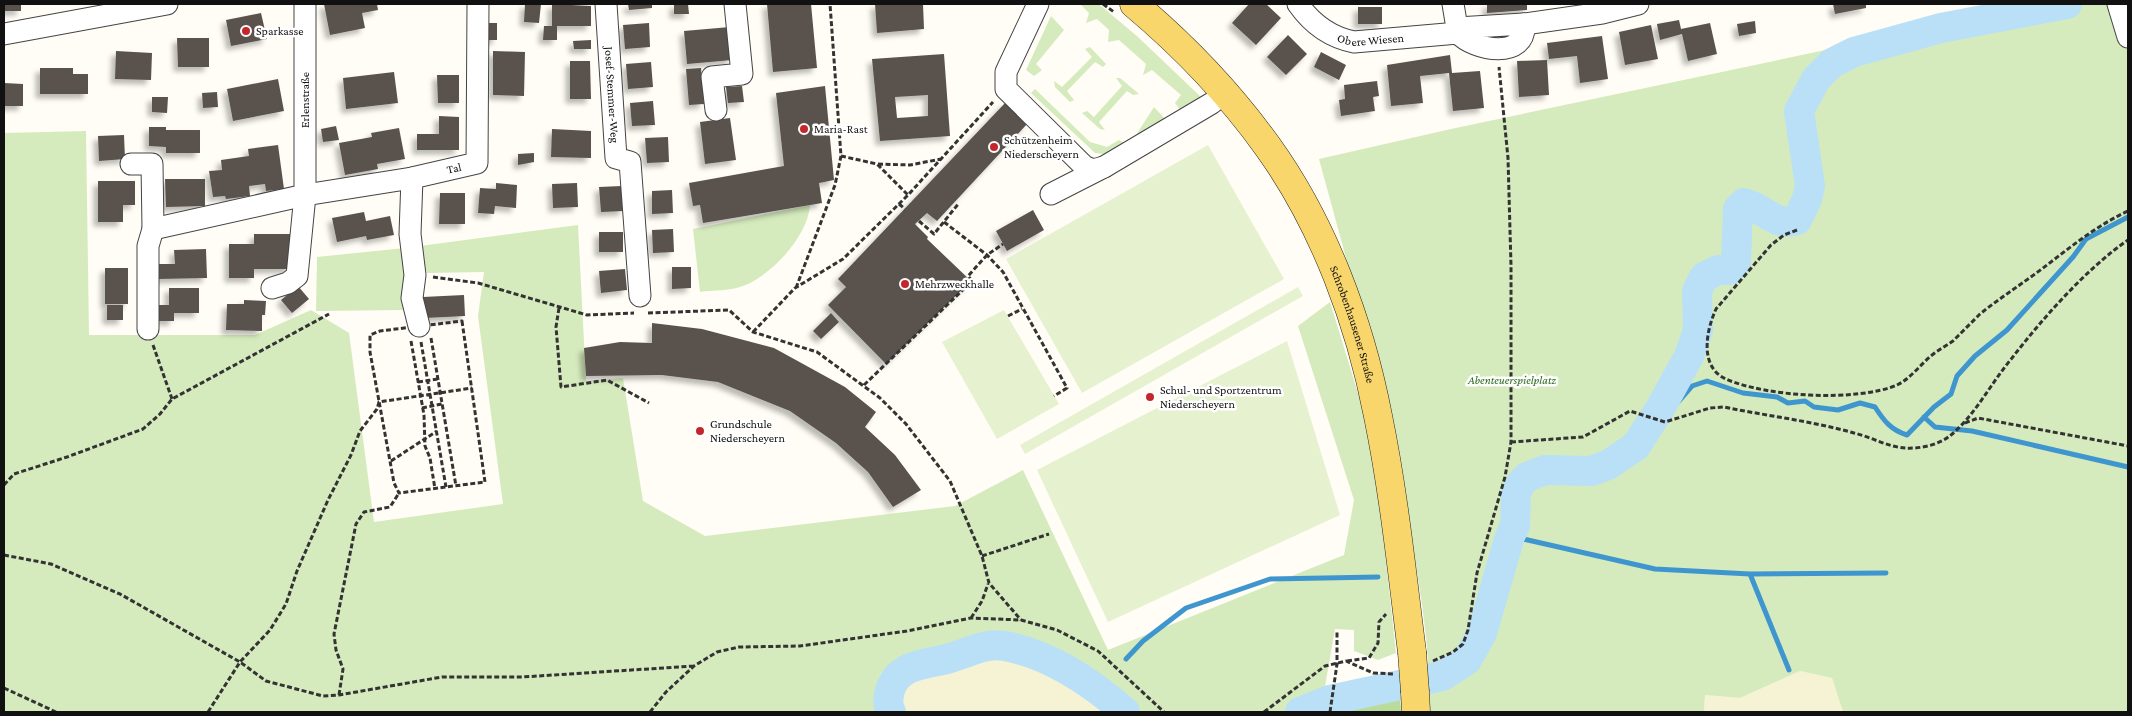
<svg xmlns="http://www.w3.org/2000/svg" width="2132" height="716" font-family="'Crimson Pro',serif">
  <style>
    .farmland { fill: #f6f3d4 }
    .green { fill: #d5ebbd }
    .forest { fill: #b9dc9c }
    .pitch { fill: #e6f2cf }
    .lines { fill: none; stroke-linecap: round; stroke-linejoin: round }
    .stream { stroke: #3f96cf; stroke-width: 5 }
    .river { stroke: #b9e0f7; stroke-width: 30 }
    .building { fill: #5a524d; fill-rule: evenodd; filter: url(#shadow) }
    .minor-casing { stroke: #444; stroke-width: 23 }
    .major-casing { stroke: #222; stroke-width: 29 }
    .path { stroke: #333; stroke-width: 3; stroke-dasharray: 5 2.5; stroke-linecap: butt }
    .minor { stroke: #fff; stroke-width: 21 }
    .major { stroke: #f9d66b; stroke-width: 28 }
    .major-bridge-casing { stroke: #222; stroke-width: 29; stroke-linecap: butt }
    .major-bridge { stroke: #f9d66b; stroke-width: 28 }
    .poi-dot { fill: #c4262e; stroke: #fff; stroke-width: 2 }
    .labels { text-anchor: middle; stroke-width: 5; stroke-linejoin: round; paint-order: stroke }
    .poi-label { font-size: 12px; fill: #111; stroke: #fff; text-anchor: start }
    .street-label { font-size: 12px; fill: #111; stroke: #fff }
    .park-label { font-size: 12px; font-style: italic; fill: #2f6b1f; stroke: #fff }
  </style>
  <defs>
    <filter id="shadow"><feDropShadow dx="-4.5" dy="4.5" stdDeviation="2.5" flood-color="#0004"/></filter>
  </defs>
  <rect width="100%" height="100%" fill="#fffdf5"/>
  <path class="farmland" d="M979,647l74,29 52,36h-224l-4,-28 3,-11 19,-5 9,-8 9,-2 41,-4z
    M1800,671l32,7 11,34h-139l1,-17 35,3z"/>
  <path class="green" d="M1080,4l20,1 38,32 64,61 -21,13 -6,-8 6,-8 -29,-25 -9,5 3,-11 -27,-24 -11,2 1,-12 -12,-11 -11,4 3,-10z
    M2044,4h82l2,15v693h-285l-11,-34 -32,-7 -60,27 -35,-3 -1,17h-276c0,-8 2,-15 1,-22 0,-44 -8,-97 -16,-140 -21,-132 -59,-262 -94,-391l132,-30z
    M1051,16l13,14 -28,34 6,6 -8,6 -8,-6z
    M1090,47l16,17 -3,3 -8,-5 -28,29 7,9 -4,2 -15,-15 -1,-6 8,6 30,-30 -7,-8z
    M1116,78h4l19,16 -6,1 -6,-4 -28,31 6,8 -5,-1 -18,-16 5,-2 7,6 28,-31z
    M1035,89l55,53 17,5 12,-7 10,6 25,-39 14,15 -56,33 -17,-2 -64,-60z
    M86,131l3,204h166l56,-25 38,23 25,189 129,-18 -25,-188 6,-44 -57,1 -7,-27 158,-21 8,156 37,-3 20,123 62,35 250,-30 68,-36 85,180 236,-95 10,-55 -56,-174 32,-24 35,114 13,71 18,166 -18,7 -24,-9v-21l-19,-1 -12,69 -31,14h-163c-37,-35 -76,-66 -127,-77l1,21 -24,-9 -21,7 -41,4 -9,2 -9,8 -18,5 -4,11 5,28h-878v-579z
    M810,205c-2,31 -38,70 -67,81 -12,5 -29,4 -43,6l-7,-63z
    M405,248l-2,62 -87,1 1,-54z"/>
  <path class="forest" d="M1400,694l1,18h-78l3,-1z"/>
  <path class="pitch" d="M1208,145l76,134 -202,114 -76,-134z
    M1298,287l5,9 -278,158 -5,-9z
    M1004,310l55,94 -62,35 -55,-97z
    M1287,341l53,174 -232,107 -71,-152z"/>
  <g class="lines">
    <path class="stream" d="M1661,407l17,-5 14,-16 15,-5 36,12 34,4 11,6 17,-2 9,6 24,3 22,-7 15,4c9,14 16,23 32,28l27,-28 17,-13 6,-18 18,-20 32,-26 66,-73 13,-18 42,-22
      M1924,417l11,10 37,4 156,36
      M1510,536l145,33 95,5 136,-1
      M1750,574l39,96
      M1126,659l17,-18 43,-33 84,-29 108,-2"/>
    <path class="river" d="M891,712c-4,-7 -3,-14 -1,-22 9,-27 36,-25 60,-32 18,-5 36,-16 55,-12 46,9 86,36 120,66
      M1300,712l30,-12 112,-24 25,-16 15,-27 28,-97 5,-10 1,-33 5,-10 6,-6 18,-7 46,1 17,-6 28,-19 25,-39 28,-51 9,-26 -1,-39 7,-14 14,-7h11l7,-8 2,-53 6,-6c21,5 32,25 53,17l10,-21 3,-13 -11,-75 17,-32 16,-16 22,-11 87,-24 126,-24"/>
  </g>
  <path class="building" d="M4,4h17v7h-17z
    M324,4h53l1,6 -16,3 3,15 -35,7z
    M525,4h16l-2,19 -15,-1z
    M552,4l39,2v20h-34v14h-14l1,-14h8z
    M628,4h24v4l-23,2z
    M674,4h14l1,10h-15z
    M767,4h44l6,64 -44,4z
    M875,4h48l1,25 -47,4z
    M1249,4h17l15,14 -25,27 -24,-22z
    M1487,4h40v6l-40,3z
    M1833,4h33v4l-31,6z
    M1358,7h24v17h-24z
    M261,13l6,26 -36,7 -5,-26z
    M1679,20l2,9 29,-6 7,31 -29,7 -6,-27 -22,6 -3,-16z
    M1755,21l1,12 -17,3 -2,-12z
    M488,23h9v17h-9z
    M649,23l1,24 -25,2 -2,-24z
    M1651,25l7,34 -33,6 -6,-33z
    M730,27l2,33 -45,4 -3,-33z
    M1288,35l19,19 -21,21 -19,-18z
    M1602,36l6,43 -28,4 -3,-27 -28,3 -2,-16z
    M177,38h32v29h-31z
    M591,40v9h-17l-1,-8z
    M116,51l36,2 -1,27 -36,-1z
    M493,51l32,1 -1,44 -31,-1z
    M1321,52l25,13 -7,15 -25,-13z
    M944,54l6,82 -70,5 -8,-82zM928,95v21l-31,2 -2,-21z
    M1450,55l2,18 28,-2 4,37 -31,3 -4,-38 -29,3 3,27 -32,3 -4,-41z
    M1547,60l2,35 -30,2 -2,-36z
    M570,61h20l1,38h-21z
    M651,62l2,25 -25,2 -2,-25z
    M40,68h33v6h15v20h-48z
    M701,68l3,36 -15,1 -3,-36z
    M394,72l4,31 -52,6 -3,-31z
    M437,75h22v28h-21z
    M278,79l6,32 -51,10 -6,-32z
    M1377,81l2,15 -6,1 2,14 -34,5 -2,-16 6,-1 -1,-14z
    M4,83l19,1v22h-19z
    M742,86l2,16 -16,1 -2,-16z
    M825,86l9,94 -15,3 3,20 -119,20 -3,-18 -7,1 -4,-23 95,-17 -8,-73z
    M217,92l1,15 -15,1 -1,-15z
    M152,97h16l-1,16 -15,-1z
    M653,101l2,24 -23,1 -2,-23z
    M1006,102l22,21 -91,98 -10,-8 -12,11 13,13 -1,2 44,42 -85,83 -58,-59 18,-18 -8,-8z
    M439,116l20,1v33h-42v-16h22z
    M730,118l6,42 -31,4 -5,-42z
    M336,126l3,14 -16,2 -2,-13z
    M149,127h17v3h34v23h-34v-6l-17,-1z
    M399,128l6,31 -28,5 1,5 -33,6 -6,-32 33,-6 -1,-4z
    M552,129l39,2v27l-40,-1z
    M124,135l1,24 -26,2 -1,-25z
    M668,137l1,25 -22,1 -2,-25z
    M278,145l6,44 -18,2 -1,-7 -16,2 1,10 -24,3 -1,-3 -12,1 -4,-26 13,-1 -1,-10 28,-4 -1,-7z
    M534,153v9l-16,3v-11z
    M165,179h40v27l-39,1z
    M98,181h37v24h-12v17h-25z
    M496,183l21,2 -1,23 -21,-2 -1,8 -16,-1 2,-25 16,1z
    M577,183l1,24 -25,1 -1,-24z
    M622,186l2,25 -23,1 -2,-25z
    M672,190l1,23 -21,1v-23z
    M440,193h25v31h-26z
    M1033,210l11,20 -37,21 -11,-20z
    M364,212l2,9 24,-5 4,19 -27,5 -1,-4 -29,6 -5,-24z
    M673,229l1,23 -21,1 -1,-23z
    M599,232h24v20h-24z
    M254,234h37v35h-37v9h-25v-34h25z
    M206,249l1,29 -49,1 -1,-15h18l-1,-14z
    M672,267h19v21l-19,1z
    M105,268h23v36h-23z
    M625,269l2,21 -26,3 -2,-22z
    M298,286l11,13 -17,14 -11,-13z
    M169,288h30v25h-25v8h-20v-16h15z
    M464,295l1,21 -41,2 -1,-21z
    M244,300l22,1 -1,14h-3v16l-36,-1 1,-26h17z
    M107,305h16v15h-16z
    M831,313l8,9 -18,17 -8,-8z
    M652,323l50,6 72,19 71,39 31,25 -11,15 30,28 26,35 -28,17 -25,-35 -32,-29 -46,-32 -72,-29 -56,-7 -76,1 -2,-28 36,-6 32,1z"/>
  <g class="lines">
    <g class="minor-casing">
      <g id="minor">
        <path id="s1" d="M606,4l10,154 14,4 10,134"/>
        <path d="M1038,4l-32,68v17l78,77 9,4 11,-3"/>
        <path id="s2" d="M1298,4c14,20 31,33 56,38l104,-9c16,18 69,27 66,-9l-67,4 1,5"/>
        <path d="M1453,4l4,24"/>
        <path d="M2118,4l10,33"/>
        <path d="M1524,24l78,-11 36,-9"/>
        <path d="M4,34l163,-30"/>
        <path d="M716,110l-4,-33 30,-3 -7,-70"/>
        <path d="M131,164h21l1,65 -5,17v83"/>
        <path d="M412,178l-2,56 5,41 -3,23 7,28"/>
        <path d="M1051,194l53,-27 108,-64 12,-10"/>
        <path d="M153,229l152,-34v-191"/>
        <path id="s3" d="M272,288l16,-5 9,-7 8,-81 107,-17 65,-15 1,-159"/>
      </g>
    </g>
    <g class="major-casing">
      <g id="major">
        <path id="s4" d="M1134,4c50,42 96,90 134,143 56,78 92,176 110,269 16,78 24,157 34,236"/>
        <path d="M1415,692l1,20"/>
      </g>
    </g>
    <path class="path" d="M1103,4l11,8
      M841,156l36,8 31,31
      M878,164l32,1 31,-6
      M899,204l6,5
      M919,221l15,13 25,-31
      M944,222l43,33 16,17 64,116 -13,8
      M1797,230l-13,5 -13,10 -55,64c-10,22 -17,58 10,70 40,18 131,23 171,6 13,-6 23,-20 34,-29 7,-6 15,-10 22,-15 9,-9 18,-18 27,-27 21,-17 45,-32 67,-49 26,-20 51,-40 81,-54
      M433,277l45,6 109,32 47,-2
      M796,288l39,-103 6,-29 -11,-152
      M559,308l-3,19 5,60 46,-7 42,23
      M648,313l81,-3 24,22 64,20 63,46 26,26 44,57 32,75 7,27 32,37
      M1008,316l14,-7
      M462,321l23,161 -86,11 -5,-10 -24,-131v-17l10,-4z
      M753,332l42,-44 48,-29 65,-64 85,-93
      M431,338l25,148
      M411,341l13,74 1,31 5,12 5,31
      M421,342l25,145
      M153,345l19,54
      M418,382l20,-3
      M864,385l108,-104 -4,-5 19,-21 16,-11
      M422,408l20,-4
      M1965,423l13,-5 150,28
      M1511,442l72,-5 47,-26 35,11 45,-14 14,-1c43,9 88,14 130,26 17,4 34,14 51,15 15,1 34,-3 46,-13 25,-21 40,-52 61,-77 31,-40 75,-90 116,-118
      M391,461l46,-30
      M4,485l10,-11 53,-17 76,-28 17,-15 12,-15 157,-85
      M4,555l47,9 69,30 120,68 26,19 57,15 16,-1 103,-18h80l172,-11
      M982,556l67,-22
      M971,618l11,-17 6,-17
      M1347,661l22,-3 9,-15 1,-21 7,-8
      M1433,661l20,-9 10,-8 5,-14 9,-57 28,-96 6,-35v-176l-3,-108 -9,-91
      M4,688l52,24
      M339,695l4,-26 -7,-19 -2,-16 22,-110 8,-12 26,-5 9,-14
      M208,712l32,-50 30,-32 16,-26 11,-33 31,-71 23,-45 9,-24 17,-22 2,-7 93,-14
      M650,712l16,-20 28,-26 23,-14 22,-5 61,-1 107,-15 64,-13 50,2 36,10 41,21 66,61
      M1264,712l61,-46 21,-5 27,12 21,1
      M1330,712l7,-48v-34"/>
    <use href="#minor" class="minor"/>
    <use href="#major" class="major"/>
    <g class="major-bridge-casing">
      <path id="major-bridge" d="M1412,652l3,40"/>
    </g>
    <use href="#major-bridge" class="major-bridge"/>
  </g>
  <g class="poi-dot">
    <circle cx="246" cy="31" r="5"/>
    <circle cx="804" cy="129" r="5"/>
    <circle cx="994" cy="147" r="5"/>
    <circle cx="905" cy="284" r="5"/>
    <circle cx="1150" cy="397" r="5"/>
    <circle cx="700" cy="431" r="5"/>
  </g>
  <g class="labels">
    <g class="poi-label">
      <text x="256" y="35">Sparkasse</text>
      <text x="814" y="133">Maria-Rast</text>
      <text x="1004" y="144">Schützenheim<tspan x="1004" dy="14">Niederscheyern</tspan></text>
      <text x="915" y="288">Mehrzweckhalle</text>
      <text x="1160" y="394">Schul- und Sportzentrum<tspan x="1160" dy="14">Niederscheyern</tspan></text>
      <text x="710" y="428">Grundschule<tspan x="710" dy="14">Niederscheyern</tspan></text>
    </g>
    <g class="street-label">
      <text dy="4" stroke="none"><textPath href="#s2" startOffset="86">Obere Wiesen</textPath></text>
      <text dy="4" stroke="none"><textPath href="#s1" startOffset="91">Josef-Stemmer-Weg</textPath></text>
      <text transform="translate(305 100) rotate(-90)" y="4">Erlenstraße</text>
      <text dy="4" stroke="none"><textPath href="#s3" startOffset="261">Tal</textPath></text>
      <text dy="4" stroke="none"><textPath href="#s4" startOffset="394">Schrobenhausener Straße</textPath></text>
    </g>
    <g class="park-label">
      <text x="1512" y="384">Abenteuerspielplatz</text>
    </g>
  </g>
  <rect width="2132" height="716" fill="none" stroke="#111111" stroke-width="10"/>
</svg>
